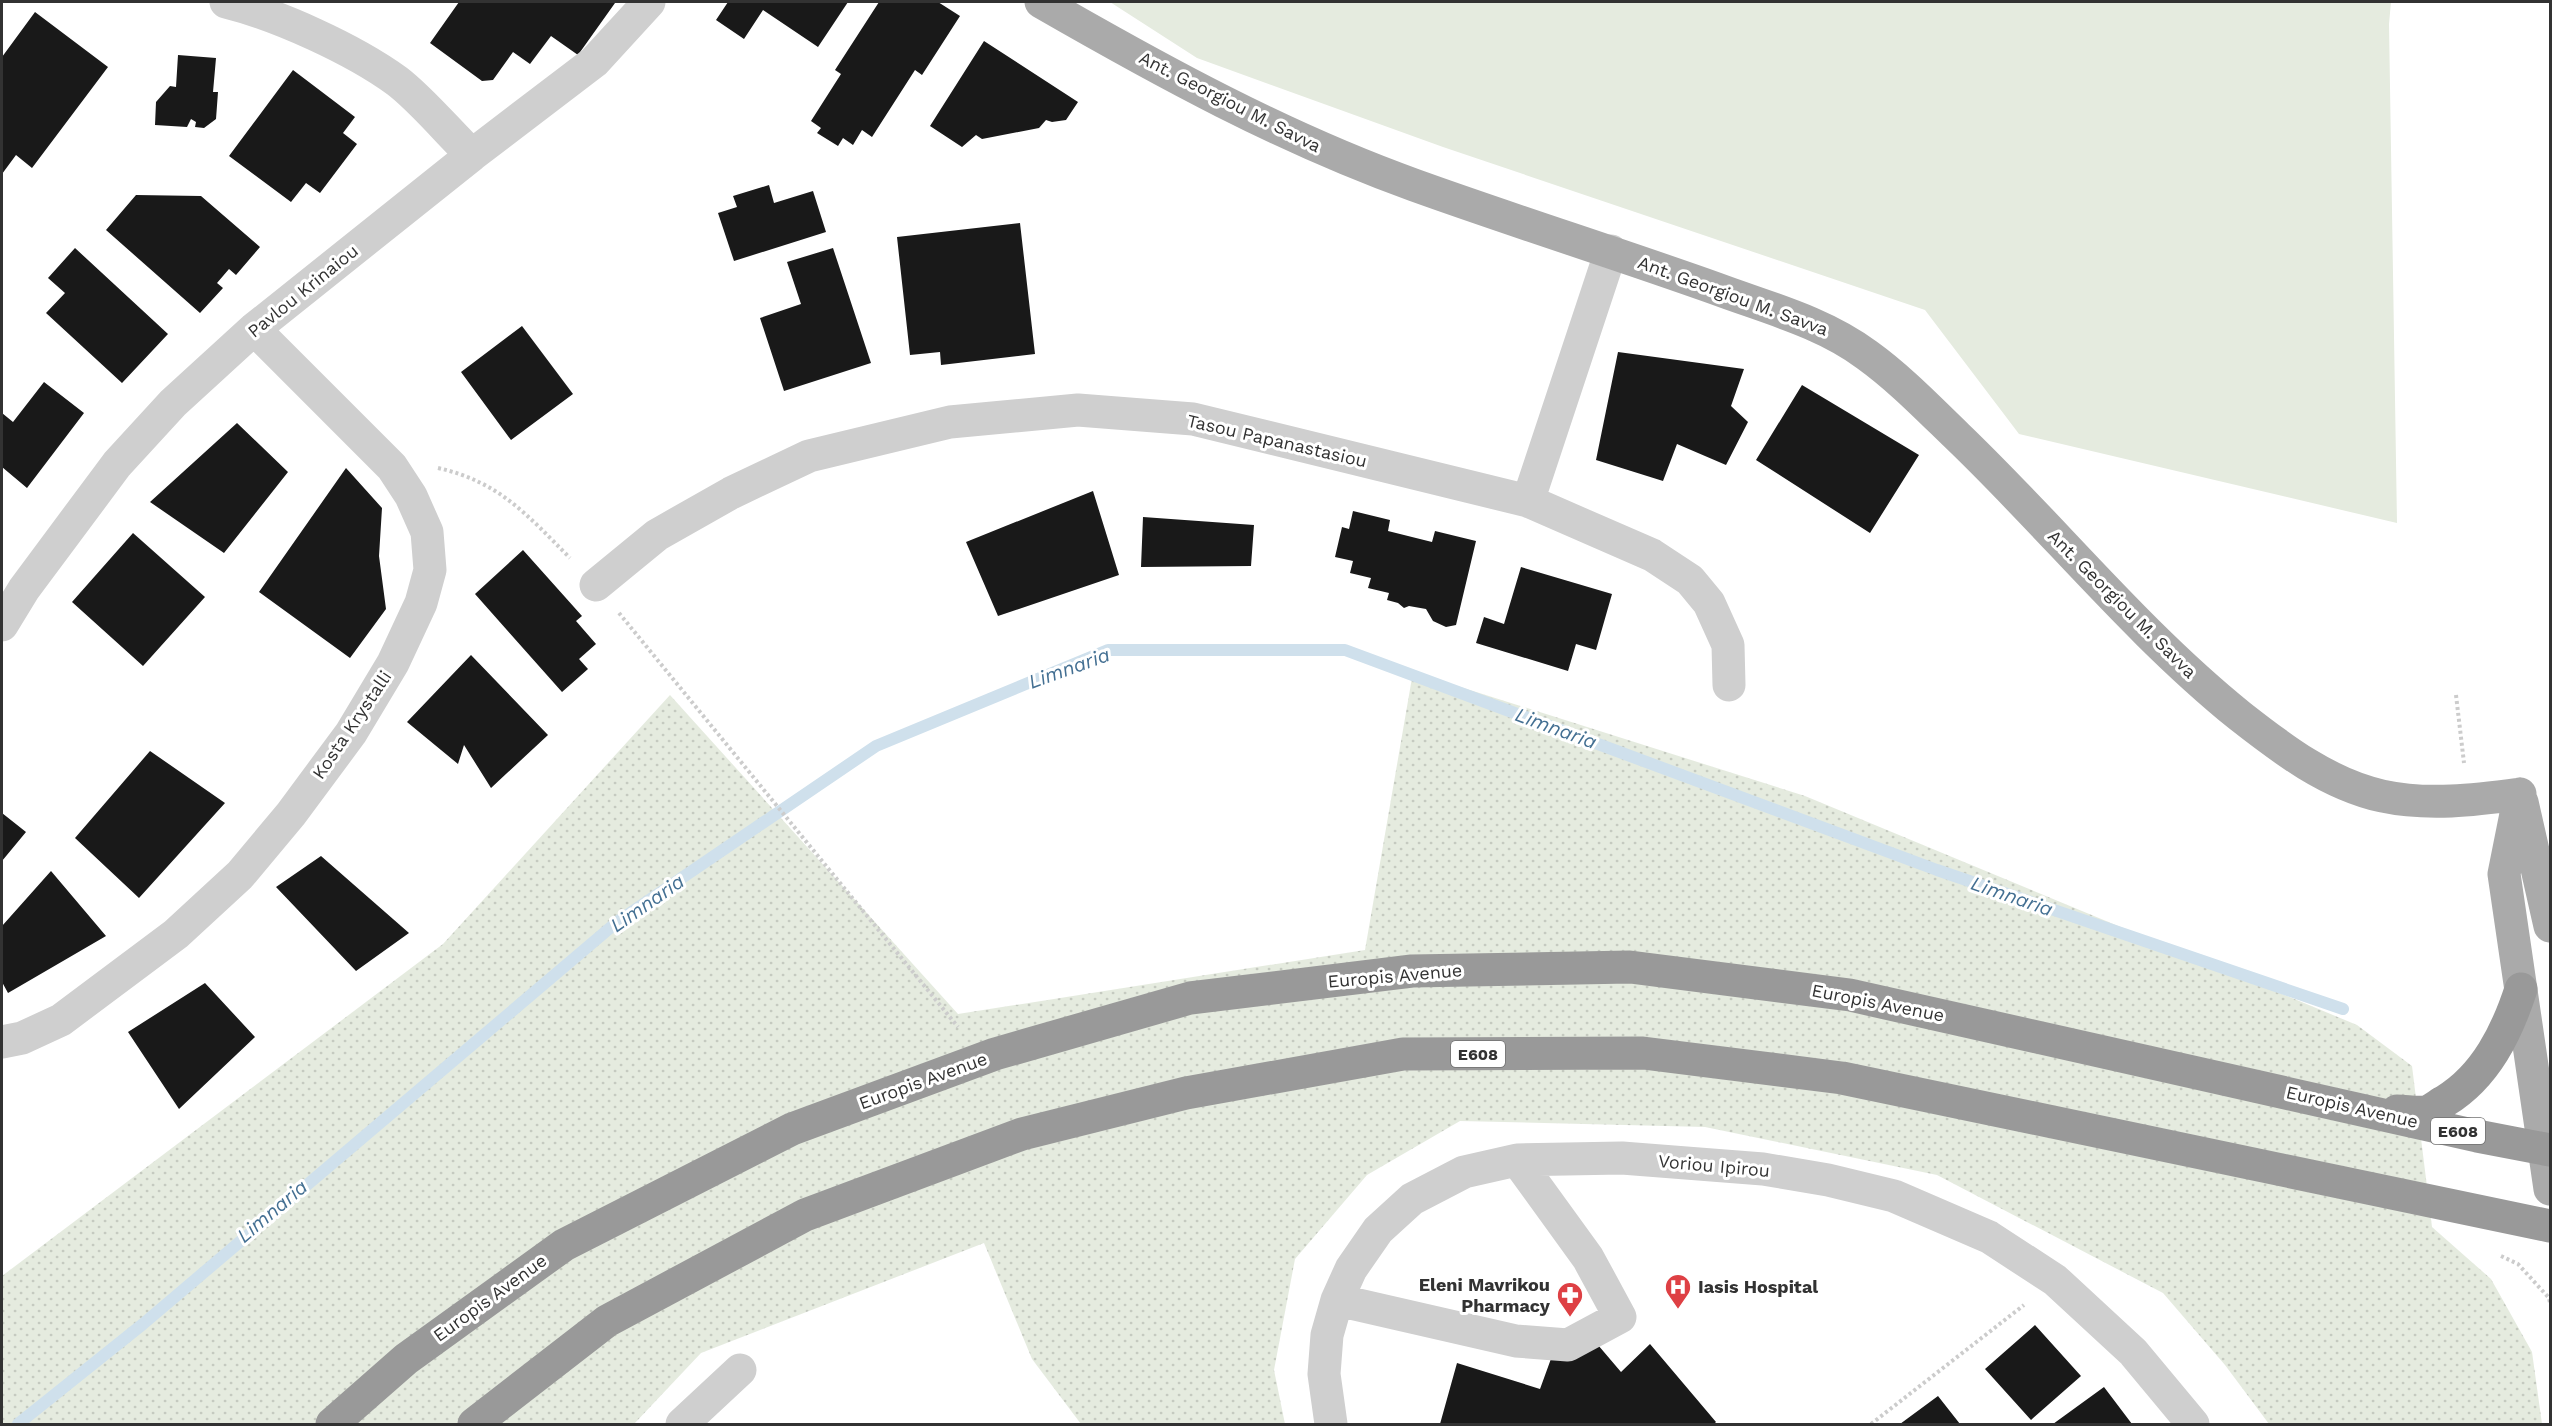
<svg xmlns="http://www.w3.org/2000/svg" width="2552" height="1426" font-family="'Work Sans',sans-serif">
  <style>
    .green { fill: #e5ebdf }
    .park { fill: url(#park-dots) }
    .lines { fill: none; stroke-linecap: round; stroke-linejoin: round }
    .stream { stroke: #cfe0ec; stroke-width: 12 }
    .building { fill: #191919 }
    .path { stroke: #ccc; stroke-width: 4; stroke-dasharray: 3 3; stroke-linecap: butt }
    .minor { stroke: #cfcfcf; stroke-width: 33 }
    .major { stroke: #aaa; stroke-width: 33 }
    .highway { stroke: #999; stroke-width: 33 }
    .labels { text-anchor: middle; stroke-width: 6; stroke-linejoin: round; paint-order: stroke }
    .shield { fill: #fff; stroke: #707070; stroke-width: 1.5 }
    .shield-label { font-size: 16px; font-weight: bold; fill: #323232 }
    .street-label { font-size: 18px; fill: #323232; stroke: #fff }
    .poi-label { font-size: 18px; font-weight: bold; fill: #323232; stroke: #fff; text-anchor: end }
    .water-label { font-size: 20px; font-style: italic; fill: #436f92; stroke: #fff }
  </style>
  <defs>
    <pattern id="park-dots" width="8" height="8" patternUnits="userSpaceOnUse" patternTransform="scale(1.5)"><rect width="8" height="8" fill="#e5ebdf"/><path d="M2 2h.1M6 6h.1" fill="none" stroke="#c5cac0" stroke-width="1.8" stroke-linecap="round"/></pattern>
  </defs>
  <rect width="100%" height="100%" fill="#fff"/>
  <path class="green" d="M1110,2h1281l-2,22 8,499 -378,-89 -94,-124 -482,-163 -246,-89z"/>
  <path class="park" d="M1413,672l392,124 552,229 55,41 20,161 59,52 41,73 10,72h-273l-44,-59 -62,-72 -226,-118 -232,-48 -245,-6 -93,54 -72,84 -21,111 11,54h-204l-49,-65 -48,-116 -283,110 -67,71h-632v-148l441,-332 227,-249 288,319 407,-64z"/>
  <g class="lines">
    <path class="stream" d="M18,1424l125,-100 474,-402 259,-176 232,-96h237l592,220 406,139"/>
  </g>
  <path class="building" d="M459,2h154l2,1 -37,52 -27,-19 -21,28 -17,-12 -20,28 -11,1 -52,-38z
    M728,2h120l-30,45 -55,-37 -19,29 -28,-19z
    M879,2h59l22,14 -38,59 -7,-5 -43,67 -10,-7 -9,15 -10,-7 -5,8 -21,-13 4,-5 -10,-7 30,-47 -6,-4z
    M35,12l73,55 -76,101 -16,-13 -14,19v-117z
    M984,41l94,61 -12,18 -14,2 -6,-2 -7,8 -57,11 -6,-4 -14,12 -32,-21z
    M178,55l38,3 -3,34h5l-2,27 -12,9 -9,-1 1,-5 -5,-3 -4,8 -32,-2 1,-23 14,-16 6,1z
    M293,70l62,47 -12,16 14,11 -37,49 -14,-10 -15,19 -62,-46z
    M769,185l5,18 39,-12 13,41 -92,29 -16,-48 19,-6 -4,-11z
    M136,195l65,1 59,51 -24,28 -7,-6 -12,14 6,5 -23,25 -94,-83z
    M1020,223l15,131 -94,11 -1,-13 -30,3 -13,-118z
    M75,248l93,86 -46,49 -76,-70 19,-20 -17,-15z
    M833,248l38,115 -87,28 -24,-73 41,-14 -14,-42z
    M522,326l51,68 -62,46 -50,-68z
    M1618,352l126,17 -13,37 17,16 -22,43 -49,-21 -14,37 -67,-21z
    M44,382l40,31 -57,75 -25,-21v-54l11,9z
    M1802,385l117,70 -49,78 -114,-73z
    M237,423l51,49 -64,81 -74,-51z
    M346,468l36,40 -3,48 7,53 -36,49 -91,-66z
    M1093,491l26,84 -121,41 -32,-74z
    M1353,511l37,9 -2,11 44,11 3,-11 41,10 -20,84 -10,2 -13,-6 -7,-12 -17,-3 -5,2 -6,-5 -11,-3 2,-7 -21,-5 3,-10 -21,-5 3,-12 -18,-4 7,-30 7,2z
    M1143,517l111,8 -3,41 -110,1z
    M133,533l72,64 -62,69 -71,-64z
    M523,550l59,66 -6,5 20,23 -17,15 9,10 -26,23 -87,-98z
    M1521,567l91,27 -16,56 -20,-6 -8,27 -92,-28 8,-26 20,7z
    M471,655l77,80 -57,53 -27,-43 -6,19 -51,-42z
    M150,751l75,52 -86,95 -64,-60z
    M2,813l24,19 -24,29z
    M321,856l88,77 -53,38 -80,-84z
    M51,871l55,65 -98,57 -6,-11v-56z
    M205,983l50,54 -76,72 -51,-77z
    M2035,1325l46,51 -50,44 -46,-51z
    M1650,1344l66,78 -2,2h-274l17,-61 83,26 12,-33 46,-11 23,27z
    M2104,1387l28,37h-79z
    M1938,1396l22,28h-60z"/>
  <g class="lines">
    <path class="path" d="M438,468c62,14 89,47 132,90
      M619,613l339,414
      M2456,695l8,68
      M2501,1256l17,8 31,34 1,5
      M1871,1424l153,-119"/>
    <path class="minor" d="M226,2c52,13 127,47 171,79 24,18 52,52 75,74
      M1528,501l83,-250
      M596,585l61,-50 74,-42 78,-37 141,-34 128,-12 115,9 335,82 124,54 38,25 19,23 19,42 1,40
      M2,625l22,-36 93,-125 56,-61 81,-74 218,-174 122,-93 55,-60
      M2,1042l20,-4 39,-18 115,-86 64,-59 51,-61 60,-81 42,-70 28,-60 9,-33 -3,-38 -16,-36 -19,-29 -138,-138
      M1337,1300l179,41 52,4 52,-28 -32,-59 -71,-98
      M682,1424l58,-54
      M1331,1424l-7,-50 3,-39 10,-35 14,-31 27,-39 34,-31 52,-27 53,-12 105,-2 141,11 65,11 66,16 95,41 66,43 78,72 60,72"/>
    <path class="major" d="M1041,2c120,69 242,136 373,183 100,36 202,68 303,104 51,19 106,33 150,66 32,23 61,53 90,81 96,92 179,196 283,280 42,33 88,68 142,80 46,10 93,4 138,-2
      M2520,794l-16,80 46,315
      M2522,802l28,124"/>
    <path class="highway" d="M2397,1111c9,0 19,2 28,1 6,-1 14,-8 20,-11 41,-25 62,-69 76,-112
      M332,1424l74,-65 158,-114 228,-116 203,-75 195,-56 222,-27 218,-4 220,28 627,141 73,14
      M474,1424l133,-103 198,-106 217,-81 164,-41 217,-39 240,-1 199,25 708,148"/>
  </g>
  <defs>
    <g id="hospital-pin" transform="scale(1.35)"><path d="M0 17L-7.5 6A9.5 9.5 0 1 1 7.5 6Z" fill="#de4044" stroke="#fff"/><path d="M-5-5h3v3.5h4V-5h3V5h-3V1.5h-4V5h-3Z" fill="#fff"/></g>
    <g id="pharmacy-pin" transform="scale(1.35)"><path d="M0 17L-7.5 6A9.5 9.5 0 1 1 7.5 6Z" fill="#de4044" stroke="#fff"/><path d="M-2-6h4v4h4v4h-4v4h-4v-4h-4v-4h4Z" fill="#fff"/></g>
  </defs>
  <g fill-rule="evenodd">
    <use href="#hospital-pin" x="1678" y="1287"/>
    <use href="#pharmacy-pin" x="1570" y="1295"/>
  </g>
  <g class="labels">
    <g class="shield">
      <rect x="1451" y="1041" width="54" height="26" rx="4.5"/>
      <rect x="2431" y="1118" width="54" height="26" rx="4.5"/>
    </g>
    <g class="shield-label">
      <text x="1478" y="1060">E608</text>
      <text x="2458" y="1137">E608</text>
    </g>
    <g class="street-label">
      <text transform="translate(1230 102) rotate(27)" y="6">Ant. Georgiou M. Savva</text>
      <text transform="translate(303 291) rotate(-39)" y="6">Pavlou Krinaiou</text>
      <text transform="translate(1733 296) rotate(20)" y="6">Ant. Georgiou M. Savva</text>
      <text transform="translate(1277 441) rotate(13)" y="6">Tasou Papanastasiou</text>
      <text transform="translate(2122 604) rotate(45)" y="6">Ant. Georgiou M. Savva</text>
      <text transform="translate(352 725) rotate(-56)" y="6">Kosta Krystalli</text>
      <text transform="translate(1395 976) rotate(-5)" y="6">Europis Avenue</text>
      <text transform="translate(1878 1003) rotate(11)" y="6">Europis Avenue</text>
      <text transform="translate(923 1081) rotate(-20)" y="6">Europis Avenue</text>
      <text transform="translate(2352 1107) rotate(13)" y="6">Europis Avenue</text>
      <text transform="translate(1714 1166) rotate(5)" y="6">Voriou Ipirou</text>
      <text transform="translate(490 1298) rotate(-36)" y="6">Europis Avenue</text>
    </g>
    <g class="poi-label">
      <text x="1550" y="1291">Eleni Mavrikou<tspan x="1550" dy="21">Pharmacy</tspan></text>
      <text x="1698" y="1293" text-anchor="start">Iasis Hospital</text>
    </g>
    <g class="water-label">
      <text transform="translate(1069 668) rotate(-20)" y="7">Limnaria</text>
      <text transform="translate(1556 728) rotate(20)" y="7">Limnaria</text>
      <text transform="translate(2012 896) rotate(19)" y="7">Limnaria</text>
      <text transform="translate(647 903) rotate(-35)" y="7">Limnaria</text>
      <text transform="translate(272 1211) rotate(-40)" y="7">Limnaria</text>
    </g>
  </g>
  <rect width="2552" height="1426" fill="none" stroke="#323232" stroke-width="6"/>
</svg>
